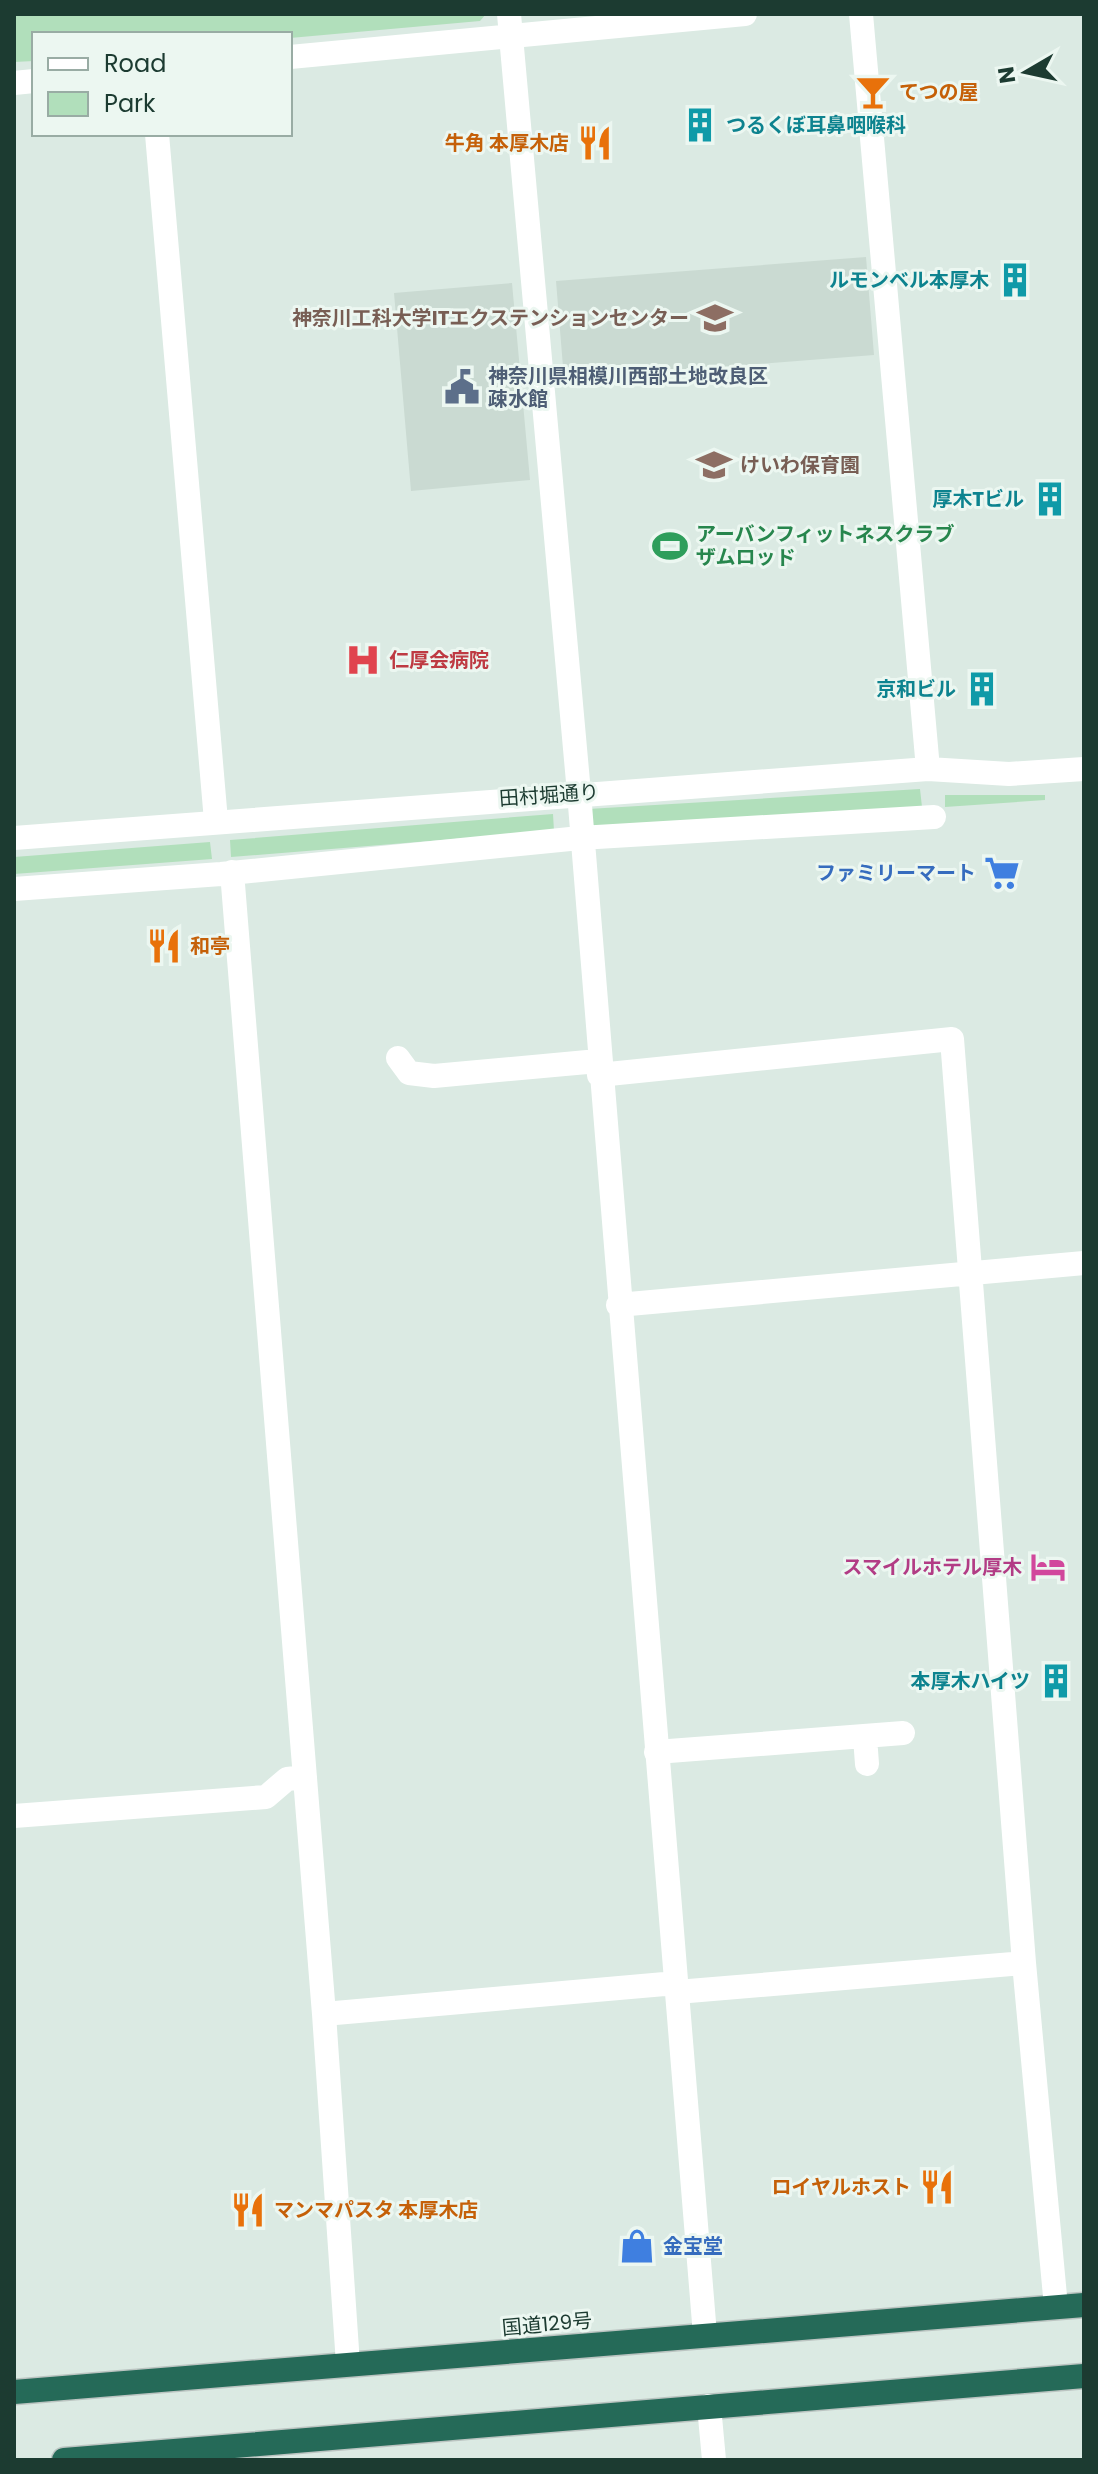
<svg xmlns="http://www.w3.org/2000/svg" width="1098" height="2474" font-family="Poppins,'Noto Sans JP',sans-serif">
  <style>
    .built { fill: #cadad2 }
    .green { fill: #b1dfbb }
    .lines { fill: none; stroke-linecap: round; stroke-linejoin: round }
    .highway-casing { stroke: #bbc4c1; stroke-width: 27 }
    .minor { stroke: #fff; stroke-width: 24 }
    .highway { stroke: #256a58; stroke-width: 24 }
    .labels { text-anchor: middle; stroke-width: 6; stroke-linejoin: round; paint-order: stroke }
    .food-label { font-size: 20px; font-weight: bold; fill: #c56008; stroke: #ecf7f1; text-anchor: start }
    .culture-label { font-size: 20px; font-weight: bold; fill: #0d838f; stroke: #ecf7f1; text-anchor: end }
    .education-label { font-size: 20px; font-weight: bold; fill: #785e54; stroke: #ecf7f1; text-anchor: end }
    .service-label { font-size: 20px; font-weight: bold; fill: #4e5e75; stroke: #ecf7f1; text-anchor: start }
    .leisure-label { font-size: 20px; font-weight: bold; fill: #27864d; stroke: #ecf7f1; text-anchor: start }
    .health-label { font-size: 20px; font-weight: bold; fill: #be3a42; stroke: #ecf7f1; text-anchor: start }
    .street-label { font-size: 20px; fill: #1c3b31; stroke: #ecf7f1 }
    .shop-label { font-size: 20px; font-weight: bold; fill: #366cbe; stroke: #ecf7f1; text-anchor: end }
    .hotel-label { font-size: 20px; font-weight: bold; fill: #b23c85; stroke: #ecf7f1; text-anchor: end }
  </style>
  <rect width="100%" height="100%" fill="#dbeae3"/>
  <path class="built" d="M866,257l8,98 -310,24 -8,-98z
    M512,283l18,197 -119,11 -17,-198z"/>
  <path class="green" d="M14,14h472l-6,7 -190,17v-4h-256v27l-20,1z
    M920,789l2,18 -333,21 -1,-19z
    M945,795h100v5l-100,7z
    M553,814l1,17 -323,26 -1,-17z
    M210,842l2,17 -198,15v-17z"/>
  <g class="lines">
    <g class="highway-casing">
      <path id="highway" d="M14,2392l1070,-87
        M64,2460l1020,-84"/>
    </g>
    <path class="minor" d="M509,14l70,779 126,1542
      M861,14l67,755
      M290,57l455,-43
      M14,83l20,-2
      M157,134l59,687
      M14,838l914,-69 81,5 75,-5
      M232,872l92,1142 24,350
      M14,889l207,-15 359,-36 354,-21
      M398,1058l11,15 25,3 164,-15
      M599,1075l353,-36 72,924 32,344
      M618,1305l466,-42
      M865,1737l2,27
      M656,1752l247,-19
      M14,1816l252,-19 21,-18 18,-2
      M677,1992l347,-29
      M324,2014l352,-31
      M709,2406l5,54"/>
    <use href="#highway" class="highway"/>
  </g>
  <defs>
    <g id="bar-bare" transform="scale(2.76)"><path d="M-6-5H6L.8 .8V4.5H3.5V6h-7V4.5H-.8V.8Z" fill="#e8710a" stroke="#ecf7f1" stroke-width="2.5" paint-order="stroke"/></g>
    <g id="building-bare" transform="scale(2.76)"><path d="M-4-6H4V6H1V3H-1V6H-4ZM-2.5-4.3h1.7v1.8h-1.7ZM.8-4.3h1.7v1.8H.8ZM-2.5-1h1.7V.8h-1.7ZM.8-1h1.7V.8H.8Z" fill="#0f9aa8" stroke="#ecf7f1" stroke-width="2.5" paint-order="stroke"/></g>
    <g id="restaurant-bare" transform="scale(2.76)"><path d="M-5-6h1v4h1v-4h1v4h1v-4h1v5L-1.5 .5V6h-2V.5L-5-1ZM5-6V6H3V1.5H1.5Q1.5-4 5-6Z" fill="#e8710a" stroke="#ecf7f1" stroke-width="2.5" paint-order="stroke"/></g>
    <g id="university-bare" transform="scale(2.76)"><path d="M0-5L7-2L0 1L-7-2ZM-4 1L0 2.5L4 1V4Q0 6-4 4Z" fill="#8d6e63" stroke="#ecf7f1" stroke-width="2.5" paint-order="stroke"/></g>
    <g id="civic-bare" transform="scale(2.76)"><path d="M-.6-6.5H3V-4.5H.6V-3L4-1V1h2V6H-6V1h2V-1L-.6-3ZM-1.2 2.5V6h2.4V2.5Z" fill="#5c6f8a" stroke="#ecf7f1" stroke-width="2.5" paint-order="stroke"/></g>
    <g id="school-bare" transform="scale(2.76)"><path d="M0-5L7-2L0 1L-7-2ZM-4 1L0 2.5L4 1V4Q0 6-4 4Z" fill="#8d6e63" stroke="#ecf7f1" stroke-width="2.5" paint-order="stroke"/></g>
    <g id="stadium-bare" transform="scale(2.76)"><path d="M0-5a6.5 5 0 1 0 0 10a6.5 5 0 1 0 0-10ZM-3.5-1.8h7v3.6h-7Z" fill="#2e9e5b" stroke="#ecf7f1" stroke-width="2.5" paint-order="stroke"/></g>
    <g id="hospital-bare" transform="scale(2.76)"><path d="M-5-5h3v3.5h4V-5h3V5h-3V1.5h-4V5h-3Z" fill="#e0444e" stroke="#ecf7f1" stroke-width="2.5" paint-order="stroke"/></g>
    <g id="supermarket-bare" transform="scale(2.76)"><path d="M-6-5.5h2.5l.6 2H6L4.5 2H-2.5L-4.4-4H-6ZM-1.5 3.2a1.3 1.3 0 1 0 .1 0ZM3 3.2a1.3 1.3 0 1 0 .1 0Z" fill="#3f7fe0" stroke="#ecf7f1" stroke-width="2.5" paint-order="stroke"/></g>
    <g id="hotel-bare" transform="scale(2.76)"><path d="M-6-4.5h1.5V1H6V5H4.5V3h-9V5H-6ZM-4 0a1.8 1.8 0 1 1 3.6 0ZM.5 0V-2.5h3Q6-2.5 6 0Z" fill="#d1479c" stroke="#ecf7f1" stroke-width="2.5" paint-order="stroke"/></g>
    <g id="shop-bare" transform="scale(2.76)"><path d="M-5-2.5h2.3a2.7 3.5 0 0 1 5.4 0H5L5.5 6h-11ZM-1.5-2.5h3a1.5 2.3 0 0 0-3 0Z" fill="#3f7fe0" stroke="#ecf7f1" stroke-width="2.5" paint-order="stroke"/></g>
  </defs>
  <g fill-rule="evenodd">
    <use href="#bar-bare" x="873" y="92"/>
    <use href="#building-bare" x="700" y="125"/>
    <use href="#restaurant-bare" x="595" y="143"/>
    <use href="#building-bare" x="1015" y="280"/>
    <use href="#university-bare" x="715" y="318"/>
    <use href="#civic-bare" x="462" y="387"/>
    <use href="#school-bare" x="714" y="465"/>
    <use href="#building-bare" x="1050" y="499"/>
    <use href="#stadium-bare" x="670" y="546"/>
    <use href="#hospital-bare" x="363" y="660"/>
    <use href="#building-bare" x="982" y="689"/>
    <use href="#supermarket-bare" x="1002" y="873"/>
    <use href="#restaurant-bare" x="164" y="946"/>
    <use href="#hotel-bare" x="1048" y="1567"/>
    <use href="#building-bare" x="1056" y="1681"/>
    <use href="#restaurant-bare" x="937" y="2187"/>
    <use href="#restaurant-bare" x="248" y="2210"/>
    <use href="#shop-bare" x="637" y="2246"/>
  </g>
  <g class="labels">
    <g class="food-label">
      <text x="899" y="99">てつの屋</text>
      <text x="569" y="150" text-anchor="end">牛角 本厚木店</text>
      <text x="190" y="953">和亭</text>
      <text x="911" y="2194" text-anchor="end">ロイヤルホスト</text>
      <text x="274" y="2217">マンマパスタ 本厚木店</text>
    </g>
    <g class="culture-label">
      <text x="726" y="132" text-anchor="start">つるくぼ耳鼻咽喉科</text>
      <text x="989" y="287">ルモンベル本厚木</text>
      <text x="1024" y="506">厚木Tビル</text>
      <text x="956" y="696">京和ビル</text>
      <text x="1030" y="1688">本厚木ハイツ</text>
    </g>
    <g class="education-label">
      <text x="689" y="325">神奈川工科大学ITエクステンションセンター</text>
      <text x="740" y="472" text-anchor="start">けいわ保育園</text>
    </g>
    <g class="service-label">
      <text x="488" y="383">神奈川県相模川西部土地改良区<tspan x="488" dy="23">疎水館</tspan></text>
    </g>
    <g class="leisure-label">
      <text x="696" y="541">アーバンフィットネスクラブ<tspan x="696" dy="23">ザムロッド</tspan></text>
    </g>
    <g class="health-label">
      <text x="389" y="667">仁厚会病院</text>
    </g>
    <g class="street-label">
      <text transform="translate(549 795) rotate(-4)" y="7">田村堀通り</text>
      <text transform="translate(547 2324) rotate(-5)" y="7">国道129号</text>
    </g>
    <g class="shop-label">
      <text x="976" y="880">ファミリーマート</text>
      <text x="663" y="2253" text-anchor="start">金宝堂</text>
    </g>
    <g class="hotel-label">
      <text x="1022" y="1574">スマイルホテル厚木</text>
    </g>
  </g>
  <rect width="1098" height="2474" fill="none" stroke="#1c3b31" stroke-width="32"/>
  <rect x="32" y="32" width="260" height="104" fill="#ecf7f1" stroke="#99aca4" stroke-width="2"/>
  <rect x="48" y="58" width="40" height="12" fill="#ffffff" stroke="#99aca4" stroke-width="2"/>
  <text x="104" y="72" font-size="24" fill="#1c3b31">Road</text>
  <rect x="48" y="92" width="40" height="24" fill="#b1dfbb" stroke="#99aca4" stroke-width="2"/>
  <text x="104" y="112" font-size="24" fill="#1c3b31">Park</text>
  <g transform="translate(1026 72) rotate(261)" stroke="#ecf7f1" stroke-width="6" paint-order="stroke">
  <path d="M0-6L14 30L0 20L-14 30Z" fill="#1c3b31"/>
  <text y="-12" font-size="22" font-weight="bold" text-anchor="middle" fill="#1c3b31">N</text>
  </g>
</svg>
